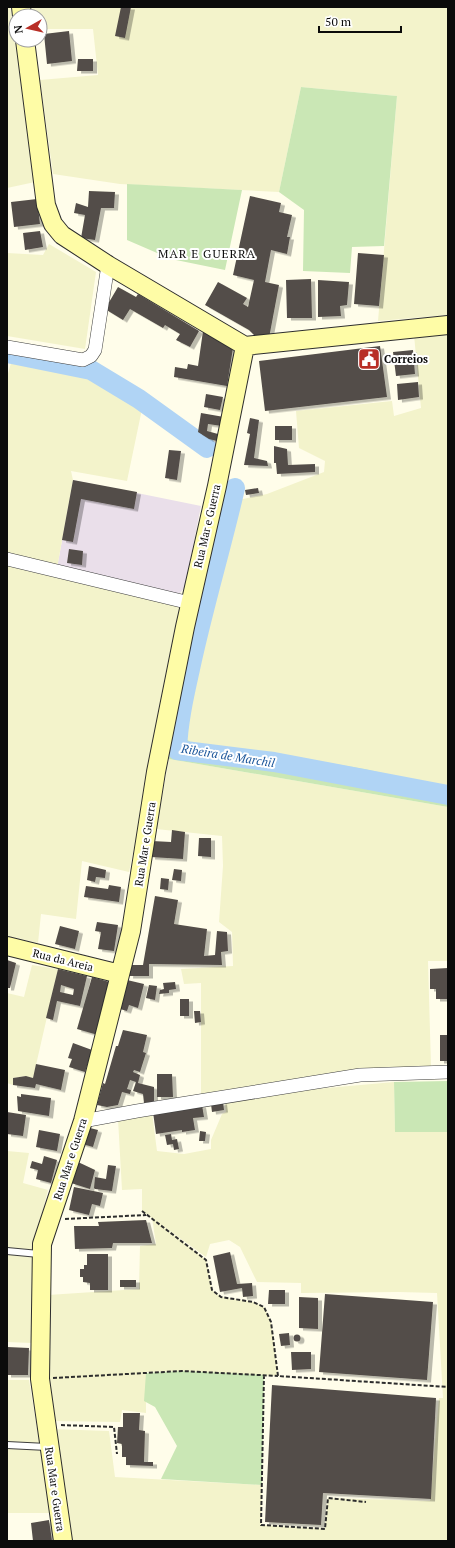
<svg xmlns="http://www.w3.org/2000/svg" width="455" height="1548" font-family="'PT Serif',serif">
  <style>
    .industrial { fill: #eadfea }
    .farmland { fill: #f3f3cb }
    .green { fill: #cae7b5 }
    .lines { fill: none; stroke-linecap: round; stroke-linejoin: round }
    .river { stroke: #b0d4f5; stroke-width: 20 }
    .building { fill: #534d48; fill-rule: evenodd; filter: url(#shadow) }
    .lane-casing { stroke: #3e3e3e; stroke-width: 8 }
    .street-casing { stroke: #3e3e3e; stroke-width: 14 }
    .secondary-casing { stroke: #2d2d2d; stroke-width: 20 }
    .path { stroke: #2d2d2d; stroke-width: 2; stroke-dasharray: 4 2; stroke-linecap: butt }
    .lane { stroke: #fff; stroke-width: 6 }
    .street { stroke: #fff; stroke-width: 13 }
    .secondary { stroke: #fefca6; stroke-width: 18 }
    .labels { text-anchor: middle; stroke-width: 4; stroke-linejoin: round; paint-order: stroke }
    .poi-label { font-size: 11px; font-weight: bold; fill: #0b0b0b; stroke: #fff; text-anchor: start }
    .street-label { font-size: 11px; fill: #0b0b0b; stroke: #fff }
    .neighbourhood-label { font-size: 12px; letter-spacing: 1px; fill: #0b0b0b; stroke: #fff }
    .water-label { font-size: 12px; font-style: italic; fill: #185499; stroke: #fff }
  </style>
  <defs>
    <filter id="shadow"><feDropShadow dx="4" dy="2.5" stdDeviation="0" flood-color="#0004"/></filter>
  </defs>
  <rect width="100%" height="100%" fill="#fffdea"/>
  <path class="industrial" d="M73,480l128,26 -16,81 -5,6 -7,2 -116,-27z"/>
  <path class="farmland" d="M7,7h3l9,50 16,125 -28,6z
    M29,7h419v308l-70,6 19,-225 -96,-9 -22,105 -159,-8 -67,-10 -13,-94 58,-5 -5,-46h-53v-13h-10z
    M49,244l47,28 -11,77 -78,-13v-83l36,2z
    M448,332v456l-83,-19 -118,-20 -54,-5 -9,-7h-16l56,-234 43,-9 57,-22 1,-11 -26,-13 -3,-37 96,-10 2,15 27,-8 -7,-73z
    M11,363l78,13 53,33 -15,72 -56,-10 2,9 -16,88 -50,-13v-178z
    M7,566l177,42 -55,264 -47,-11 -6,58 -35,-5 -3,29 -31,-7z
    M169,759l279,48v154h-20l3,106 -230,28v-112l-17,1 -3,-15 52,-3 -1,-34 -13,-10 4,-56 -1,-30 -66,-7z
    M32,965l26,4 -25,109 -7,-2 -13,2v7l-6,-2v-90l17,4z
    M394,1082l1,49 53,1v409h-377l-21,-112 59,2 6,46 147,8 -1,40 64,4 3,-31 102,3 9,-103h4l-6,-105 -39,-1 -97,1v-10l-44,-1 -17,-35 -11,-7 -19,4 -4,13 -50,-36 50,39 6,30 9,7 32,5 11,5 7,15 7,54 -96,-5 -36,1v41l-24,-3 -2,12 -70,-1 -3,-46 1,-80 91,-6 1,-43 16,-2 -4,-26 -10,-7v-22l-20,1 -4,-71 34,-6 5,38 27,3 27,-5v-9l11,-26 4,-2 -1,-9 69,-12z
    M7,1151l22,2 -6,30 25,7 -16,63v90l-25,-1z
    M7,1380h22l22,133h-44z"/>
  <path class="green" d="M301,87l96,9 -13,150 -32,1 -2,26 -47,-2 1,-61 -25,-18z
    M127,184l115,6 -17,80 -54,-11 -44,-19z
    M168,737h16l9,7 54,5 118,20 83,19v19l-279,-48 -2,-9z
    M448,1081v51h-53l-1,-50z
    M182,1371l82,4 -2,110 -101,-6 16,-33 -22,-39 -11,-6 2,-28z"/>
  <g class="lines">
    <path class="river" d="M7,353l84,17 48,29 68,49
      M235,488c-14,61 -32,120 -45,181 -6,27 -12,53 -13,81l97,12 174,33"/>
  </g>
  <path class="building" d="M121,7h10l-6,31 -10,-2z
    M69,31l3,30 -25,3 -3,-30z
    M78,59h15v12h-16z
    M89,191l26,1 -1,16h-13l-6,32 -14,-2 4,-23 -11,-2 2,-10 12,4z
    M250,196l31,7 -2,9 13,3 -5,22h3l-3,17 -16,-4 -6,32 14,3 -10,53 -15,-3 -5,-5 -44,-25 13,-23 29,16 -4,6 5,3 6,-27 -21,-5z
    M37,199l3,25 -26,3 -3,-25z
    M40,231l3,16 -18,3 -2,-17z
    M358,253l26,2 -5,51 -25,-2z
    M311,279l1,39h-25l-1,-38z
    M318,280l31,2 -2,23 -7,1 1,10 -23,1z
    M118,287l18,10 2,-3 61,37 -9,16 -14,-7 4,-6 -15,-9 -2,3 -33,-19 -7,11 -18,-11z
    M203,331l30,17 -6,38 -53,-9 1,-10 12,2 1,-5 10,2z
    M380,346l7,51 -122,14 -6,-50z
    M413,350l2,24 -19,2 -3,-24z
    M418,382l1,15 -21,3 -1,-16z
    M206,394l17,3 -3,13 -16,-3z
    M201,413l23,4 -2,9 -14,-2 -1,7 11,3 -1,7 -8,-2 -11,-7z
    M250,418l9,2 -5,38 13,3 1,5 -24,-1 6,-31 -3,-1z
    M275,426h17v14h-17z
    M274,446l13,3 1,16 27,-1v8l-38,2 -1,-11h-2z
    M169,450l12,1 -4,29 -12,-2z
    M73,480l64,12 -3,17 -53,-10 -8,43 -11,-2z
    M258,488l1,5 -13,2 -1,-5z
    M69,549l14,2 -1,14 -15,-2z
    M172,830l13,2 -2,27 -32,-2 1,-16 19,1z
    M199,838h12v19l-13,-1z
    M89,866l17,4 -1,8 -9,-1 -1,5 -8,-2z
    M174,869l8,1 -1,11 -9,-1z
    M161,878l8,1 -1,11 -8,-1z
    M109,885l12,2 -2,15 -35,-5 2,-11 22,3z
    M155,896l23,4 -4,24 33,5 -3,27 11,-1 2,-24 10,1 1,19 -7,1 1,13 -73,-1v12h-20l1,-11h13z
    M97,922l21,3 -4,26 -16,-2 3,-17 -6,-1z
    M60,926l19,5 -4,18 -20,-5z
    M7,960l9,3 -6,25h-3z
    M448,968v31h-12v-10h-6v-20z
    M58,969l29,7 -7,30 -23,-5 -4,19 -7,-2zM61,985l13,4 -1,6 -13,-3z
    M92,977l21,6 -15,52 -21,-6z
    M127,980l17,4 -6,24 -9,-3 -2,6 -7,-2z
    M175,982l1,7 -7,1v3l-10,1 1,-4 4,-1 -1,-6z
    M149,985l8,1 -2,14 -9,-2z
    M180,999h9v17h-9z
    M194,1011h6l1,11 -6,1z
    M123,1030l24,5 -4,17 3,1 -6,19 -6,-2 -1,2 7,3 -2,8 16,4v15l-10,1 -1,-9 -10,-3 3,-9 -6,-2 -3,9 4,1 -1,4 -8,-2 -4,13 -11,2 -10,-2 6,-22 2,1 11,-38h2z
    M440,1035h8v26h-8z
    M73,1043l19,7 -7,22 -16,-5 3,-8 -4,-1z
    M36,1064l29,6 -4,20 -25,-6 -1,4 -22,-3v-7l13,-2 7,2z
    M157,1074h15l1,23h-16z
    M21,1094l30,4 -2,18 -31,-5 -1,-15 4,1z
    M223,1102l1,8 -12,2 -1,-8z
    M202,1105l2,12 -11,1 2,12 -13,2v-2l-26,4 -3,-22z
    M7,1112l19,3 -3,21 -16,-2z
    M90,1128l8,2 -5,17 -14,-4z
    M39,1130l21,4 -3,17 -21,-4z
    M200,1131l6,1 -1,9h-6z
    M171,1134l1,6 5,-1 2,10 -5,1 -1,-6 -6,1 -2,-10z
    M44,1156l13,4 -6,23 -15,-4 2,-9 -8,-2 2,-7 10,3z
    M78,1162l17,8 -5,19 -19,-6z
    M108,1165l8,1 -4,25 -17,-2 -1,-1 1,-11 11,2z
    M74,1187l29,6 -3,13 -8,-2 -3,11 -20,-5z
    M146,1220l6,23h-39l-1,5 -37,1 -1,-23h25l-1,-4z
    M230,1252l7,32 15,-1 1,13 -10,1 -1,-9 -22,4 -7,-36z
    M87,1254h21v36h-18v-7l-7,-1v-5h-3v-8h4v-4h3z
    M120,1280h16v7h-16z
    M269,1290h16v14h-17z
    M325,1294l108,8 -6,78 -108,-8z
    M299,1297l19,1v31l-19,-1z
    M289,1333l1,12 -9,1 -2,-12z
    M293.5 1338a3.5 3.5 0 1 1 7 0a3.5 3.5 0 1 1-7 0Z
    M7,1347l22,1 -1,27h-21z
    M291,1352h20v17l-19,1z
    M272,1385l164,13 -5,101 -108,-6 -2,32 -56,-3z
    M123,1413h17l-1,17 6,1 -1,31h9v4l-27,-1v-8h-4v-13l-5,-1 1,-16h5z
    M49,1520l3,21h-19l-2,-18z"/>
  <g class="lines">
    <g class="lane-casing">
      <path id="lane" d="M7,1251l32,3
        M7,1445l40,2"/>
    </g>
    <g class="street-casing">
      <path id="street" d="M7,347l76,13 8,-4 4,-6 13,-85
        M7,559l183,44
        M83,1121l54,-10 223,-36 88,-3"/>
    </g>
    <g class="secondary-casing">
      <path id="secondary" d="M21,7l1,9
        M25,40l21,165 7,19 9,11 46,30 137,81
        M245,346l203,-21
        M7,946l113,28
        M63,1541l-23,-162 2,-135 41,-123 48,-190 25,-159 29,-145 32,-141 28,-140"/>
    </g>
    <path class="path" d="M142,1211l64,49 6,30 9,7 32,5 11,5 7,15 7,54 170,11
      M65,1219l81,-4
      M264,1375l-3,150 64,4 3,-31 38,4
      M53,1378l129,-7 96,5
      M61,1425l53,2 3,27"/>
    <use href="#lane" class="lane"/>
    <use href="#street" class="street"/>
    <use href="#secondary" class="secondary"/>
  </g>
  <defs>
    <g id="civic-square" transform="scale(1.15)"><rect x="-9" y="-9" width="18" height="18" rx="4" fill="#b82e26" stroke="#fff"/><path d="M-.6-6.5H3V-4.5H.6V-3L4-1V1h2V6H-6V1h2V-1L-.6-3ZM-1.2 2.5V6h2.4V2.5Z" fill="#fff"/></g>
  </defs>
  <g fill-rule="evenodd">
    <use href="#civic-square" x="369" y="359"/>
  </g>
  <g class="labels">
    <g class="poi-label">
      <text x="384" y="363">Correios</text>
    </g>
    <g class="street-label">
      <text transform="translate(207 526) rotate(-77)" y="4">Rua Mar e Guerra</text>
      <text transform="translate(145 844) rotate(-81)" y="4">Rua Mar e Guerra</text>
      <text transform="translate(63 960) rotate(14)" y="4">Rua da Areia</text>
      <text transform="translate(70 1159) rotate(-72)" y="4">Rua Mar e Guerra</text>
      <text transform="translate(55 1489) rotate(82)" y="4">Rua Mar e Guerra</text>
    </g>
    <g class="neighbourhood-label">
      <text x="207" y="258">MAR E GUERRA</text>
    </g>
    <g class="water-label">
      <text transform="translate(228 756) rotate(9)" y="4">Ribeira de Marchil</text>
    </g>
  </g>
  <rect width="455" height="1548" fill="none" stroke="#0b0b0b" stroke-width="16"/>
  <g transform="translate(28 28) rotate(262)"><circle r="19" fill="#ffffff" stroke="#9d9d9d"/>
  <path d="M0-3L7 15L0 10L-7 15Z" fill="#b82e26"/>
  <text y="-6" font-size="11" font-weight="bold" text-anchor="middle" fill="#0b0b0b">N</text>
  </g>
  <path d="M319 26v6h82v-6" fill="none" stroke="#0b0b0b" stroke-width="2"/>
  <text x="325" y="26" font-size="12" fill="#0b0b0b" stroke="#ffffff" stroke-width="3" paint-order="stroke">50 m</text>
</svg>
